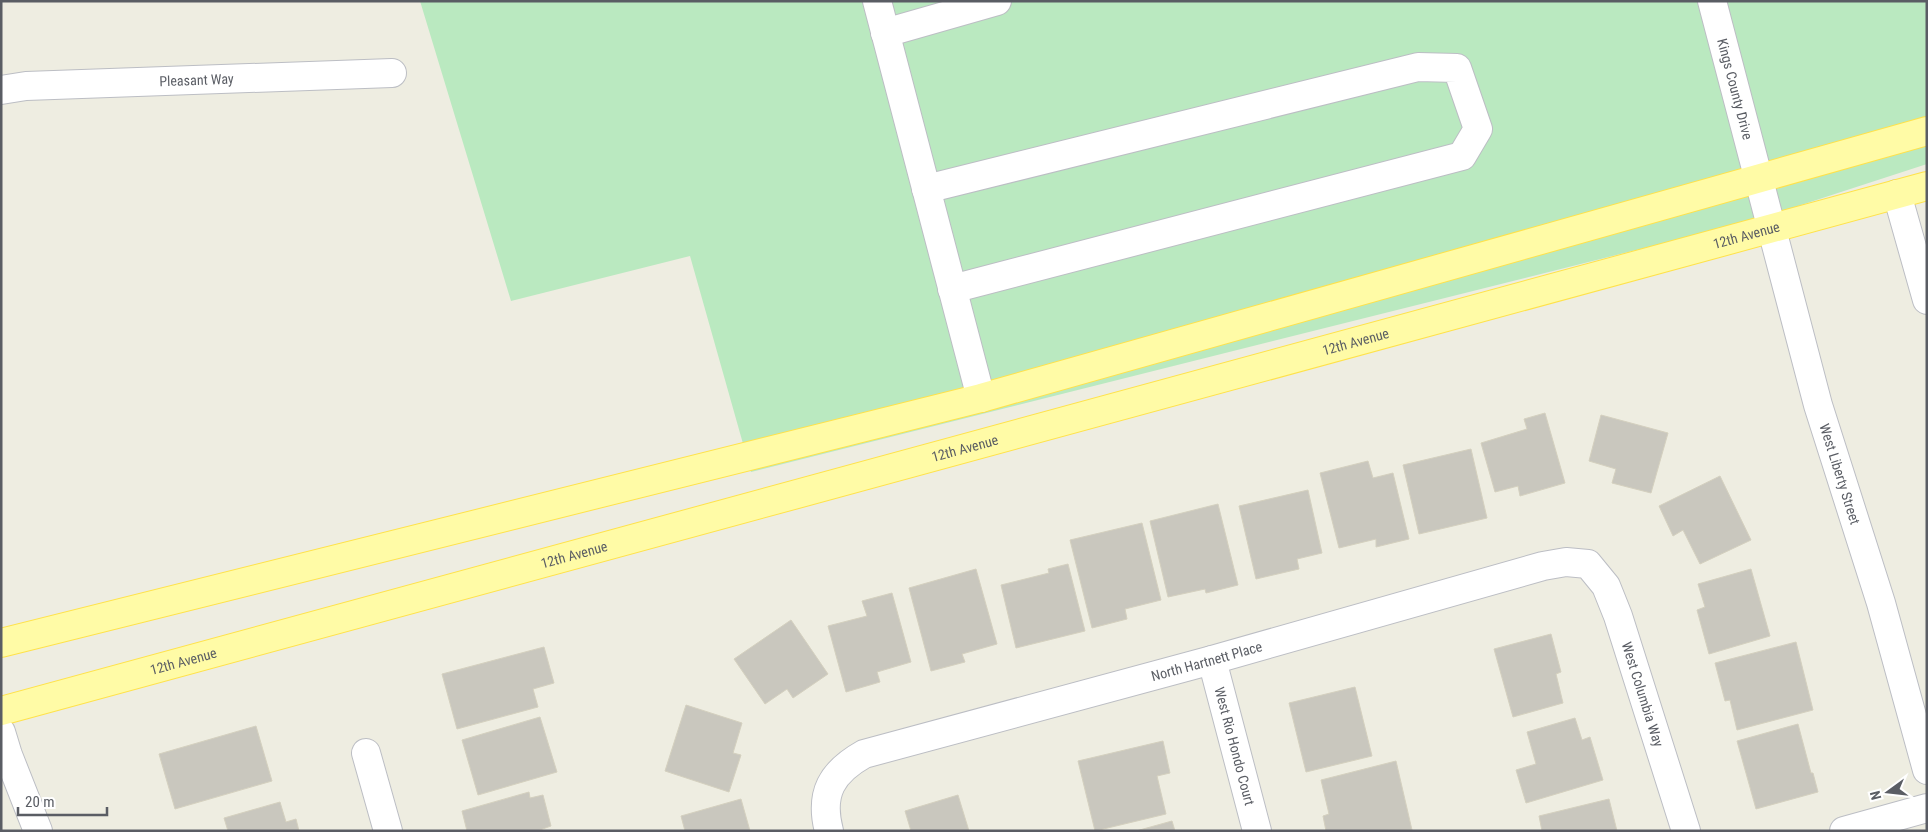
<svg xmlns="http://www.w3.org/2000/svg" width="1928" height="832" font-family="'Roboto Condensed',sans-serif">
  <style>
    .green { fill: #bae9c0 }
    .building { fill: #c9c7be; stroke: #d4d0bf }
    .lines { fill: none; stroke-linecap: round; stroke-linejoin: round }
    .minor-casing { stroke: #bcbec4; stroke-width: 30 }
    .major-casing { stroke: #ffe24a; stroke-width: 30 }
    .minor { stroke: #fff; stroke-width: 28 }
    .major { stroke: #fffba6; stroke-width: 28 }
    .labels { text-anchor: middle; stroke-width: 4; stroke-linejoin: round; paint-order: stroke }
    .street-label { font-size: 14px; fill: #5a5d64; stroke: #fff }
  </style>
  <rect width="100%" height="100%" fill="#eeede1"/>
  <path class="green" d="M420,1h1507v163l-175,57 -1001,251 -61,-216 -179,45z"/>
  <path class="building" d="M1545,413l20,70 -45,13 -2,-10 -23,6 -14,-49 46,-14 -3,-10z
    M1601,415l67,18 -17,60 -39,-10 4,-14 -27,-8z
    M1471,449l16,69 -68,16 -16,-69z
    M1368,461l5,17 20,-5 16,66 -33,8v-8l-37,9 -19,-75z
    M1720,476l31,64 -51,24 -17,-34 -10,6 -14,-30z
    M1308,490l14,63 -25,6 2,10 -43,10 -17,-73z
    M1218,504l20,81 -32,8 -1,-4 -37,8 -18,-76z
    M1142,523l19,77 -36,9 2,10 -35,9 -22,-88z
    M1068,564l17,67 -69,17 -15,-63 48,-12 -1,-4z
    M976,569l21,75 -35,10 3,8 -34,9 -22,-83z
    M1751,569l19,67 -61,18 -12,-44 8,-3 -7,-23z
    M892,593l19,69 -34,10 3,10 -34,10 -18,-66 39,-10 -5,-15z
    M791,620l37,54 -35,24 -6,-9 -22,15 -31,-45z
    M1551,634l10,38 -5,2 7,29 -50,14 -19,-68z
    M1796,642l17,68 -76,20 -7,-30 -5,1 -10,-38z
    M544,647l10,36 -21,6 5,18 -81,22 -15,-55z
    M1355,687l17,69 -66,16 -17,-69z
    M686,705l56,18 -9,30 8,2 -12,37 -64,-21z
    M540,717l17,55 -79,23 -16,-55z
    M1575,718l7,22 8,-3 13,43 -77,23 -10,-33 20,-6 -9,-32z
    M1798,724l13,49h2l5,19 -62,17 -19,-68z
    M256,726l16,55 -97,28 -16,-55z
    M1163,741l7,32 -13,3 9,38 -71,17 -17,-70z
    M1396,761l16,69 -86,1 -3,-15 6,-2 -8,-34z
    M529,792l1,6 13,-3 8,31 -14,5h-70l-5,-20z
    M958,795l11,36h-58l-6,-20z
    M741,799l9,32h-65l-4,-15z
    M1609,799l8,32h-75l-3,-15z
    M280,802l6,20 10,-3 3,12h-71l-4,-13z
    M1172,821l3,10h-39z"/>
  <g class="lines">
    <g class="minor-casing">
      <g id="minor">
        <path d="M877,1l104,397"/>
        <path id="s1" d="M1712,1l106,404 63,198 46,167"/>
        <path d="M885,33l112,-32"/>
        <path id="s2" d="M1,90l25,-4 366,-13"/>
        <path d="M926,189l492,-122 39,1 21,61 -16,27 -510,133"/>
        <path d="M1897,194l30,106"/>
        <path id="s3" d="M1212,660l45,171"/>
        <path d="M1,732l7,23 30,76"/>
        <path d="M366,753l22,78"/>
        <path id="s4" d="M829,831c-10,-38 3,-59 35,-77l348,-94 331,-94 23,-4 22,2 18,22 12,30 68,215"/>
        <path d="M1844,831l83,-23"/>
      </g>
    </g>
    <g class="major-casing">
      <g id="major">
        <path d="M1,643l980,-245 946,-267"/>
        <path id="s5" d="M1,711l1926,-525"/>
      </g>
    </g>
    <use href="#minor" class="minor"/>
    <use href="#major" class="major"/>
  </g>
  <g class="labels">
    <g class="street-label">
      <text dy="5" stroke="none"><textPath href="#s2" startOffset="196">Pleasant Way</textPath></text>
      <text dy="5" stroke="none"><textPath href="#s1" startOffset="91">Kings County Drive</textPath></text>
      <text dy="5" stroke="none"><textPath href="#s5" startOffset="1809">12th Avenue</textPath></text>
      <text dy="5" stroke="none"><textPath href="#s5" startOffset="1404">12th Avenue</textPath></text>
      <text dy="5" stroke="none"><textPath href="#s5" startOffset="999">12th Avenue</textPath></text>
      <text dy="5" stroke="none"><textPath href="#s1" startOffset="490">West Liberty Street</textPath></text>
      <text dy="5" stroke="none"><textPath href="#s5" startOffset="594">12th Avenue</textPath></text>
      <text dy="5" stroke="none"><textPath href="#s4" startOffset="448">North Hartnett Place</textPath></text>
      <text dy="5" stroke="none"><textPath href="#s5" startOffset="189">12th Avenue</textPath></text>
      <text dy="5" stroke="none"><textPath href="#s4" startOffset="986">West Columbia Way</textPath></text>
      <text dy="5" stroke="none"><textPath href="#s3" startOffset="89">West Rio Hondo Court</textPath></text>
    </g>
  </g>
  <rect width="1928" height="832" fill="none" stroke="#5a5d64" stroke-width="5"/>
  <g transform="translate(1888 792) rotate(255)" stroke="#ffffff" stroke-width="4" paint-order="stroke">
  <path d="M0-4L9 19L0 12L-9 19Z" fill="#5a5d64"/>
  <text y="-8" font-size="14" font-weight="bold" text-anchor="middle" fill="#5a5d64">N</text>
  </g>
  <path d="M18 807v8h89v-8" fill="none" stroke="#5a5d64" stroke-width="2.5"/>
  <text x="25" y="807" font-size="15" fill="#5a5d64" stroke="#ffffff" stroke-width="4" paint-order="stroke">20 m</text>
</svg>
